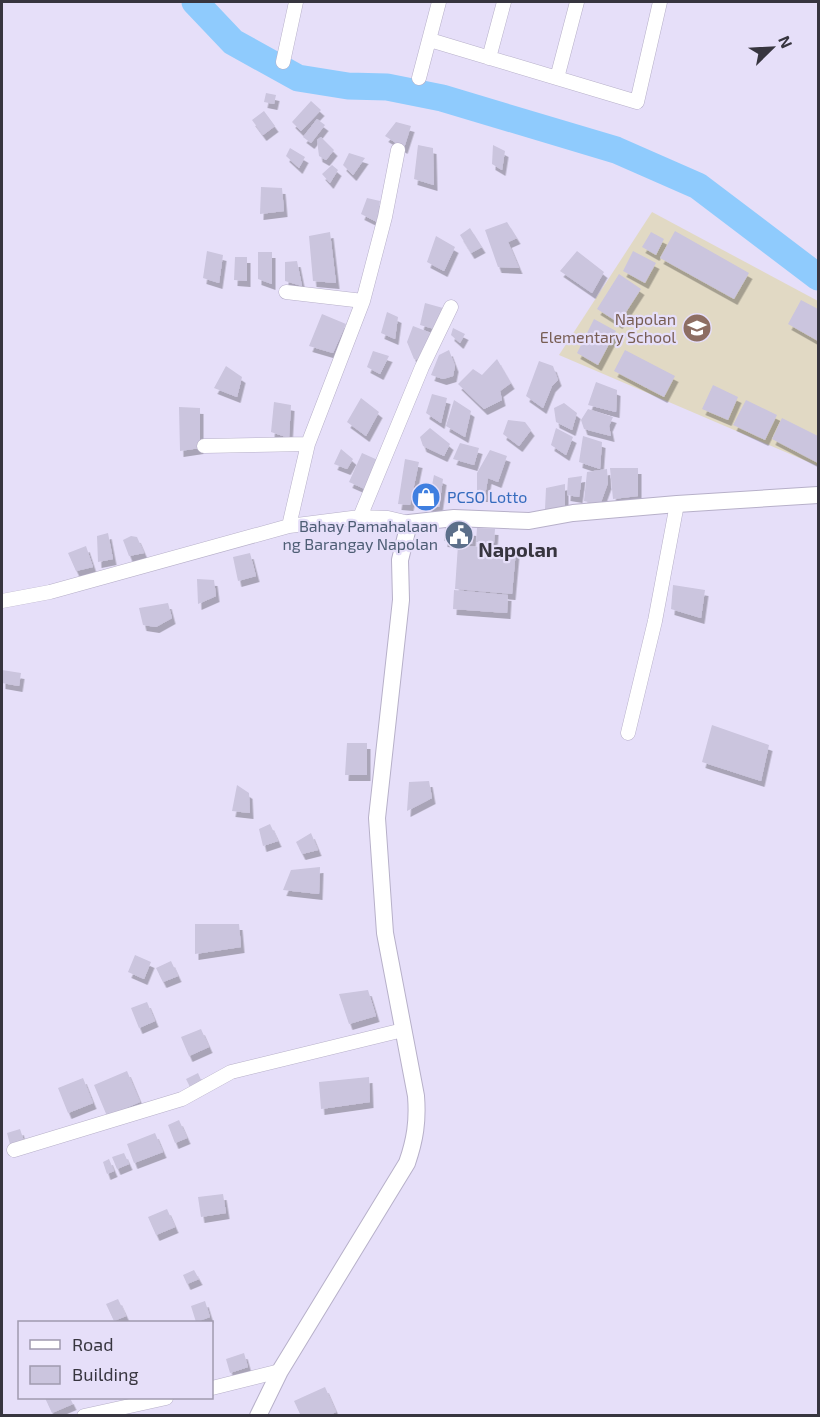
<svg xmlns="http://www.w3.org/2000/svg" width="820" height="1417" font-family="'Exo 2',sans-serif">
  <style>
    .education { fill: #e1d9c4 }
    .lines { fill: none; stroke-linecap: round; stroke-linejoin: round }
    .river { stroke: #8fcbfd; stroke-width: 27 }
    .building { fill: #cbc5de; filter: url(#shadow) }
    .minor-casing { stroke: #b7b0c9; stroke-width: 15 }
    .tertiary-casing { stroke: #b7b0c9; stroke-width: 18 }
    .minor { stroke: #fff; stroke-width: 14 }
    .tertiary { stroke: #fff; stroke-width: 16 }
    .labels { text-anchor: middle; stroke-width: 4.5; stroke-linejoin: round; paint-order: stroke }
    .education-label { font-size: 16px; fill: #785e54; stroke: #e6dff9; text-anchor: end }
    .shop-label { font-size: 16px; fill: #366cbe; stroke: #e6dff9; text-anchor: start }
    .service-label { font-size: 16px; fill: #4e5e75; stroke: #e6dff9; text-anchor: end }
    .quarter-label { font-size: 20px; font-weight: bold; fill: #37353f; stroke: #e6dff9 }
  </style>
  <defs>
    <filter id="shadow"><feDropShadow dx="3.5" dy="6" stdDeviation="0" flood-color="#0004"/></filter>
  </defs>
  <rect width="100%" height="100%" fill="#e6dff9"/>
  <path class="education" d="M652,212l166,89v165l-259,-111z"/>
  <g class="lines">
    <path class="river" d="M195,2l38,40 65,36 50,8 39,1 55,11 174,52 82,36 120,91"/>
  </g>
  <path class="building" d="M266,93l10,2 -2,9 -10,-2z
    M311,101l10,9 -20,21 -9,-9z
    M264,111l11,15 -12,9 -11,-15z
    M317,119l8,6 -14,18 -8,-6z
    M396,122l15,4 -7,22 -19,-12z
    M321,137l13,13 -8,10 -7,-4 -2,-16z
    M418,145l15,3 1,37 -20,-6z
    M493,145l12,6 -3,19 -10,-6z
    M290,148l15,9 -6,11 -13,-12z
    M349,153l16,5 -12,17 -10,-10z
    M332,165l6,5 -8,13 -8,-9z
    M261,187l21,1 2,23 -24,3z
    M367,198l13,3 -3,21 -16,-8z
    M507,222l10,16 -9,4 11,26 -21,-1 -13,-37z
    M470,228l12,19 -11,6 -11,-18z
    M675,231l74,42 -15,26 -74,-41z
    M330,232l6,51 -23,-2 -4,-45z
    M651,232l13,7 -8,16 -14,-8z
    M436,236l19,11 -11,24 -17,-9z
    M207,251l16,4 -4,28 -16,-5z
    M577,251l27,21 -12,21 -32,-22z
    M633,251l23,12 -11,20 -22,-12z
    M258,252h14v32l-14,-5z
    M235,257h12v24l-13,-1z
    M297,261l5,25 -17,-5v-19z
    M619,274l22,15 -22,34 -22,-14z
    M801,300l17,9v32l-30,-17z
    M425,303l18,5 -5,22 -18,-5z
    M387,312l11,5 -3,22 -14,-6z
    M322,314l24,10 -13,29 -24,-7z
    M594,319l22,12 -18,34 -21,-12z
    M413,326l18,7 -9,27 -8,-1 -7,-17z
    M453,328l12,6 -5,9 -9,-8z
    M449,350l6,16 -2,10 -10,3 -12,-4 8,-20z
    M625,350l50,26 -11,21 -50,-26z
    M373,351l16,5 -9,18 -13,-7z
    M497,359l14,24 -11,8 2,9 -18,9 -26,-25 15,-15 9,6z
    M539,361l14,5 5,14 -6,6 -9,22 -17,-12z
    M226,366l16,11 -5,20 -23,-9z
    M596,382l21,8 -1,22 -28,-7z
    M713,385l25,12 -10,23 -26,-11z
    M432,394l15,4 -6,25 -15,-10z
    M361,398l18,14 -13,24 -19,-14z
    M454,400l17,11 -6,26 -19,-11z
    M746,400l31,15 -12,25 -32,-15z
    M274,402l17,3 -2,33 -18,-6z
    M564,403l13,10 -5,17 -16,-8 -2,-14z
    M179,407l21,1v40l-20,3z
    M588,409l25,8 -4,9 2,10 -27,-7 -3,-9z
    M782,418l36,18v27l-46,-24z
    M508,420l17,2 6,8 -12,16 -16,-12z
    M430,428l20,16 -6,12 -21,-10 -3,-9z
    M556,428l17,9 -7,18 -15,-10z
    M583,436l19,6 -2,27 -21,-7z
    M460,443l19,5 -5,17 -21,-6z
    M341,449l12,10 -6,10 -13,-5z
    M490,450l17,6 -9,26 -10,-4 -3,18h-8v-23z
    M362,453l18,8 -13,29 -18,-8z
    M405,459l14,3 -9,43 -12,-1z
    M610,468h28v28l-25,3z
    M607,469l1,14 -8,22 -16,-4 3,-29z
    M434,475l9,4 -4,28 -11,-1z
    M582,476l-3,21 -12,-2 1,-17z
    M565,484v27l-20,-2 1,-21z
    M445,527l28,3 -1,14 -28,-3z
    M477,528l18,1 -1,14 -18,-1z
    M108,533l5,26 -15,3 -1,-26z
    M131,536l6,1 7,16 -15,3 -6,-16z
    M458,545l58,5 -4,44 -57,-5z
    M86,546l7,21 -17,4 -8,-18z
    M250,553l6,23 -18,5 -5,-24z
    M197,579l17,1 2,16 -18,8z
    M673,585l32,5 -4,28 -30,-9z
    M454,590l54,5 -1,18 -54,-4z
    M168,603l4,15 -16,9 -13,-2 -4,-17z
    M2,670l19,3 -2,13 -17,-3z
    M712,725l57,20 -8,36 -59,-19z
    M347,743h20v32h-22z
    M429,781l3,17 -25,13 2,-29z
    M237,785l12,8 1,20 -18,-2z
    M270,824l8,17 -15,5 -4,-17z
    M311,833l7,17 -16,4 -6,-12z
    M320,867l-1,27 -36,-4 8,-20z
    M195,924h44l2,23 -46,7z
    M135,955l16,7 -7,17 -16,-7z
    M171,961l7,15 -15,6 -7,-14z
    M368,990l8,26 -27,8 -10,-30z
    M147,1002l8,19 -16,7 -8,-20z
    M201,1029l8,18 -20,9 -8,-19z
    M127,1071l13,31 -33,14 -13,-31z
    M198,1073l4,9 -12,5 -4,-8z
    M369,1077l1,25 -49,7 -2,-27z
    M83,1078l10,25 -25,10 -10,-25z
    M179,1120l8,18 -12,5 -7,-18z
    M20,1129l5,15 -14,4 -4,-15z
    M155,1133l8,19 -29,11 -7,-19z
    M124,1153l5,11 -12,5 -5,-12z
    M109,1159l5,12 -7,3 -4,-12z
    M223,1194l3,19 -25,4 -3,-20z
    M167,1209l8,18 -19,8 -8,-18z
    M194,1270l5,9 -12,5 -4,-9z
    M118,1299l8,17 -12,5 -8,-17z
    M205,1301l5,16 -14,5 -5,-16z
    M244,1353l4,14 -18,6 -4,-14z
    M325,1387l11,25 -8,4h-27l-7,-15z
    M45,1398h25l3,6 -21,9z"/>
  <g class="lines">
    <g class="minor-casing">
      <path id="minor" d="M430,40l207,62 23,-100
        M489,58l15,-56
        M283,62l13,-60
        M419,78l20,-76
        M557,78l20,-76
        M286,292l77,9
        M204,446l104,-2
        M360,517l62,-150 29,-60
        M289,526l19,-82 55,-143 22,-84 13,-67
        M2,601l48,-9 239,-66 71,-9 28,1 21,5
        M628,733l27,-112 22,-117
        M14,1150l168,-51 49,-27 172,-42
        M212,1388l68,-17
        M84,1416l82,-18"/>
    </g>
    <g class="tertiary-casing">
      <path id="tertiary" d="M258,1416l22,-45 127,-208c8,-23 11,-42 9,-67l-31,-163 -8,-115 24,-218 -1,-40 9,-37 45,-5 75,3 44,-8 104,-9 141,-9"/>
    </g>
    <use href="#minor" class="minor"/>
    <use href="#tertiary" class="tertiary"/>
  </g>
  <defs>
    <g id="school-disc" transform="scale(1.5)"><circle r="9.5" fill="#8d6e63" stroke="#e6dff9"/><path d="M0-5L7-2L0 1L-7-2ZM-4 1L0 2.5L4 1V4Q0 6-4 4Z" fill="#fff"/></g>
    <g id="shop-disc" transform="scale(1.5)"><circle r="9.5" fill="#3f7fe0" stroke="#e6dff9"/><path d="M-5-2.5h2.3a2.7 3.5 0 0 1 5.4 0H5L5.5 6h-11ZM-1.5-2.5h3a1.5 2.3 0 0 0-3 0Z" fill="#fff"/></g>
    <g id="civic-disc" transform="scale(1.5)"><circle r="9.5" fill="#5c6f8a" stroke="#e6dff9"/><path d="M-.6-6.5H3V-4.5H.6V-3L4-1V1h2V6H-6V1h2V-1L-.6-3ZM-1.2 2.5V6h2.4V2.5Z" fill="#fff"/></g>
  </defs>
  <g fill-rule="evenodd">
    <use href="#school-disc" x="697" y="328"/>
    <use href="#shop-disc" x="426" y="497"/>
    <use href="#civic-disc" x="459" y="535"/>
  </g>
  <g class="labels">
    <g class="education-label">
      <text x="676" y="325">Napolan<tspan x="676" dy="18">Elementary School</tspan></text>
    </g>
    <g class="shop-label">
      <text x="447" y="503">PCSO Lotto</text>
    </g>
    <g class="service-label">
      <text x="438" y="532">Bahay Pamahalaan<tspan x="438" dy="18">ng Barangay Napolan</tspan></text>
    </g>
    <g class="quarter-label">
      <text x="518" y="557">Napolan</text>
    </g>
  </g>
  <rect width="820" height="1417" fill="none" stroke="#37353f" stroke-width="6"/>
  <rect x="18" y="1321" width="195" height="78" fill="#e6dff9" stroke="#a09baf" stroke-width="1.5"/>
  <rect x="30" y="1340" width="30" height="9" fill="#ffffff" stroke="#a09baf" stroke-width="1.5"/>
  <text x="72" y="1351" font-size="18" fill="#37353f">Road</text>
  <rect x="30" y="1366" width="30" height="18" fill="#cbc5de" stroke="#a09baf" stroke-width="1.5"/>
  <text x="72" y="1381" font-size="18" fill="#37353f">Building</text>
  <g transform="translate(772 48) rotate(66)" stroke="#e6dff9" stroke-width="4.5" paint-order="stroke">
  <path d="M0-4.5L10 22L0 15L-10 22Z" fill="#37353f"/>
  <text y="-9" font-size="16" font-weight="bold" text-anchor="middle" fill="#37353f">N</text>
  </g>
</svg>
